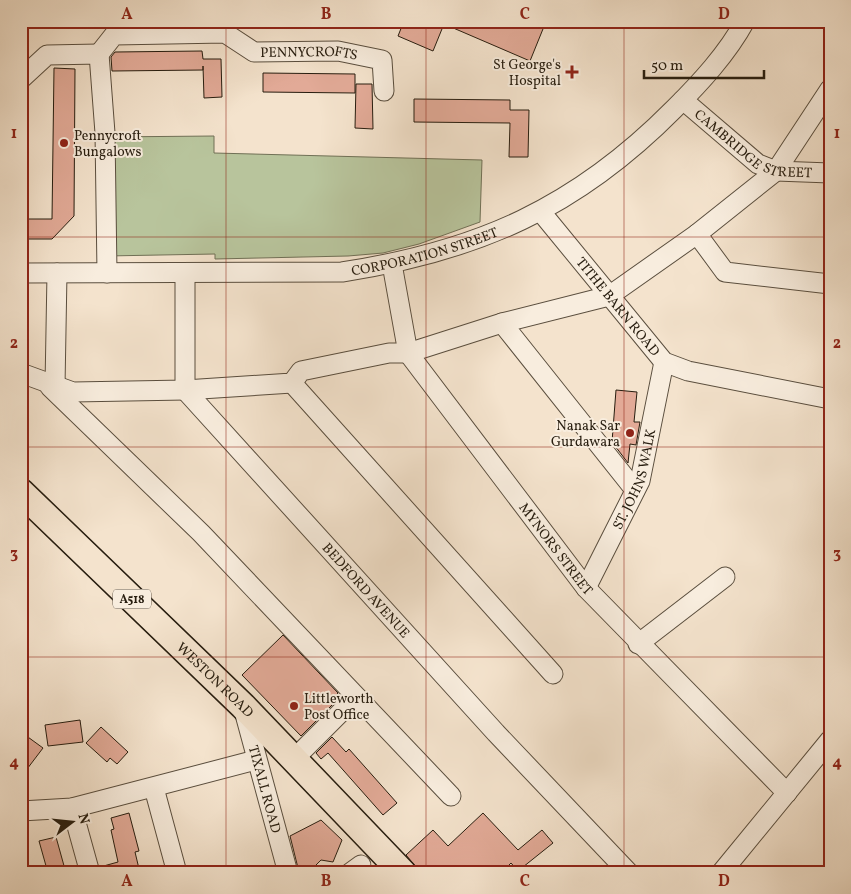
<svg xmlns="http://www.w3.org/2000/svg" width="851" height="894" font-family="Vollkorn,serif">
  <style>
    .green { fill: #b8c49c; stroke: #707056 }
    .building { fill: #e2aa97; stroke: #271d0f }
    .lines { fill: none; stroke-linecap: round; stroke-linejoin: round }
    .minor-casing { stroke: #5a4e3e; stroke-width: 21 }
    .highway-casing { stroke: #271d0f; stroke-width: 29 }
    .minor { stroke: #f8edde; stroke-width: 19 }
    .highway { stroke: #f4e3cd; stroke-width: 26 }
    .grid { fill: none; stroke: #8f2418; stroke-width: 1; stroke-opacity: 0.55 }
    .poi-dot { fill: #8f2418; stroke: #f8edde; stroke-width: 2 }
    .labels { text-anchor: middle; stroke-width: 4; stroke-linejoin: round; paint-order: stroke }
    .shield { fill: #f8edde; stroke: #665b4d; stroke-width: 1 }
    .shield-label { font-size: 12px; font-weight: bold; fill: #271d0f }
    .street-label { font-size: 14px; fill: #271d0f; stroke: #f8edde }
    .poi-label { font-size: 14px; fill: #271d0f; stroke: #f8edde; text-anchor: end }
    .neatline { fill: none; stroke: #8f2418; stroke-width: 2 }
    .grid-label { font-size: 16px; text-anchor: middle; font-weight: bold; fill: #8f2418 }
  </style>
  <rect width="100%" height="100%" fill="#f4e3cd"/>
  <filter id="stains"><feTurbulence type="fractalNoise" baseFrequency=".004" numOctaves="4"/><feColorMatrix values="0 0 0 0 .2 0 0 0 0 .09 0 0 0 0 .02 0 0 0 .5 -.17"/></filter>
  <radialGradient id="worn" r=".72"><stop offset=".6" stop-color="#630" stop-opacity="0"/><stop offset="1" stop-color="#630" stop-opacity=".3"/></radialGradient>
  <path class="green" d="M214,136v17l268,7 -2,62 -61,22 -36,9 -35,3 -133,3v-5l-109,2 -2,-119z"/>
  <path class="building" d="M404,21h134l7,3 -15,37 -86,-37 -11,27 -35,-15z
    M202,51l1,8h18l1,38 -18,1 -1,-32v4l-91,1 -1,-14 4,-5z
    M54,68l21,1 -1,147 -22,23h-31v-20h31z
    M263,73l92,1v19l-92,-1z
    M356,84h16l1,45 -18,-1z
    M414,99l96,1v10h19l-1,47h-19l1,-34 -96,-1z
    M616,390l21,2 -3,30h6l-4,23 -6,-1 -2,19 -16,-21z
    M283,635l55,58 -5,6 2,3 -34,34 -59,-61z
    M80,720l3,22 -35,4 -3,-21z
    M101,727l27,25 -11,12 -7,-6 -3,4 -21,-19z
    M21,732l22,16 -22,29z
    M332,737l14,15 3,-3 48,54 -14,12 -55,-62 -7,6 -5,-6z
    M129,813l10,38 -4,1 5,21h-39l-1,-6 18,-5 -7,-32 3,-1 -3,-11z
    M483,813l35,37 24,-20 11,13 -35,28 -7,-8 -10,10h-80l-15,-18 27,-25 15,16z
    M321,820l21,20 -9,22 -12,-2 -13,13 -4,-7 -6,2 -8,-32z
    M56,837l10,36h-18l-9,-32z"/>
  <g class="lines">
    <g class="minor-casing">
      <g id="minor">
        <path id="s1" d="M99,54l15,-19 111,-2 29,19 84,-1 44,9 2,31"/>
        <path d="M21,79l26,-24 52,-1 6,79 2,140"/>
        <path id="s2" d="M683,100l75,64 18,7 54,2"/>
        <path id="s3" d="M541,212l123,150 24,9 142,28"/>
        <path d="M697,234l28,38 105,12"/>
        <path id="s4" d="M392,264l16,89 178,235 201,205"/>
        <path id="s5" d="M21,273l321,-1c136,-21 234,-64 332,-163 26,-26 53,-55 71,-88"/>
        <path id="s6" d="M185,274v116l311,343 133,140"/>
        <path d="M502,323l133,167"/>
        <path d="M21,373l52,19 112,-2 107,-7 9,-12 88,-18h19l94,-30 107,-27 88,-62 79,-63 54,-82"/>
        <path d="M292,383l261,291"/>
        <path d="M55,386l2,-113"/>
        <path d="M50,387l151,146 250,263"/>
        <path id="s7" d="M586,588l54,-107 24,-119"/>
        <path d="M638,644l87,-67"/>
        <path id="s8" d="M243,707l45,166"/>
        <path d="M295,758l61,-61"/>
        <path d="M154,788l23,85"/>
        <path d="M72,808l18,65"/>
        <path d="M21,811l51,-3 184,-48"/>
        <path d="M350,873l11,-8"/>
        <path d="M721,873l109,-133"/>
      </g>
    </g>
    <g class="highway-casing">
      <g id="highway">
        <path id="s9" d="M21,492l222,214 160,167"/>
      </g>
    </g>
    <use href="#minor" class="minor"/>
    <use href="#highway" class="highway"/>
  </g>
  <path class="grid" d="M226,21v852M426,21v852M624,21v852M21,237h809M21,447h809M21,657h809"/>
  <g class="poi-dot">
    <path d="M569.5 64.5h5v5h5v5h-5v5h-5v-5h-5v-5h5z"/>
    <circle cx="64" cy="143" r="5"/>
    <circle cx="630" cy="433" r="5"/>
    <circle cx="294" cy="706" r="5"/>
  </g>
  <g class="labels">
    <rect class="shield" x="113" y="589.5" width="38" height="19" rx="4"/>
    <g class="shield-label">
      <text x="132" y="603">A518</text>
    </g>
    <g class="street-label">
      <text dy="5" stroke="none"><textPath href="#s1" startOffset="225">PENNYCROFTS</textPath></text>
      <text dy="5" stroke="none"><textPath href="#s2" startOffset="86">CAMBRIDGE STREET</textPath></text>
      <text dy="5" stroke="none"><textPath href="#s5" startOffset="406">CORPORATION STREET</textPath></text>
      <text dy="5" stroke="none"><textPath href="#s3" startOffset="122">TITHE BARN ROAD</textPath></text>
      <text dy="5" stroke="none"><textPath href="#s7" startOffset="120">ST. JOHNS WALK</textPath></text>
      <text dy="5" stroke="none"><textPath href="#s4" startOffset="336">MYNORS STREET</textPath></text>
      <text dy="5" stroke="none"><textPath href="#s6" startOffset="386">BEDFORD AVENUE</textPath></text>
      <text dy="5" stroke="none"><textPath href="#s9" startOffset="270">WESTON ROAD</textPath></text>
      <text dy="5" stroke="none"><textPath href="#s8" startOffset="85">TIXALL ROAD</textPath></text>
    </g>
    <g class="poi-label">
      <text x="561" y="69">St George's<tspan x="561" dy="16">Hospital</tspan></text>
      <text x="74" y="140" text-anchor="start">Pennycroft<tspan x="74" dy="16">Bungalows</tspan></text>
      <text x="620" y="430">Nanak Sar<tspan x="620" dy="16">Gurdawara</tspan></text>
      <text x="304" y="703" text-anchor="start">Littleworth<tspan x="304" dy="16">Post Office</tspan></text>
    </g>
  </g>
  <rect width="851" height="894" fill="none" stroke="#f4e3cd" stroke-width="55"/>
  <g transform="translate(72 822) rotate(74)" stroke="#f8edde" stroke-width="4" paint-order="stroke">
  <path d="M0-4L9 19L0 12L-9 19Z" fill="#271d0f"/>
  <text y="-8" font-size="14" font-weight="bold" text-anchor="middle" fill="#271d0f">N</text>
  </g>
  <path d="M644 70v8h120v-8" fill="none" stroke="#271d0f" stroke-width="2.5"/>
  <text x="651" y="70" font-size="15" fill="#271d0f" stroke="#f8edde" stroke-width="4" paint-order="stroke">50 m</text>
  <rect x="28" y="28" width="796" height="838" class="neatline"/>
  <g class="grid-label">
    <text x="127" y="19">A</text>
    <text x="326" y="19">B</text>
    <text x="525" y="19">C</text>
    <text x="724" y="19">D</text>
    <text x="14" y="138">1</text>
    <text x="837" y="138">1</text>
    <text x="14" y="348">2</text>
    <text x="837" y="348">2</text>
    <text x="14" y="558">3</text>
    <text x="837" y="558">3</text>
    <text x="14" y="767">4</text>
    <text x="837" y="767">4</text>
    <text x="127" y="886">A</text>
    <text x="326" y="886">B</text>
    <text x="525" y="886">C</text>
    <text x="724" y="886">D</text>
  </g>
  <rect width="100%" height="100%" filter="url(#stains)"/>
  <rect width="100%" height="100%" fill="url(#worn)"/>
</svg>
